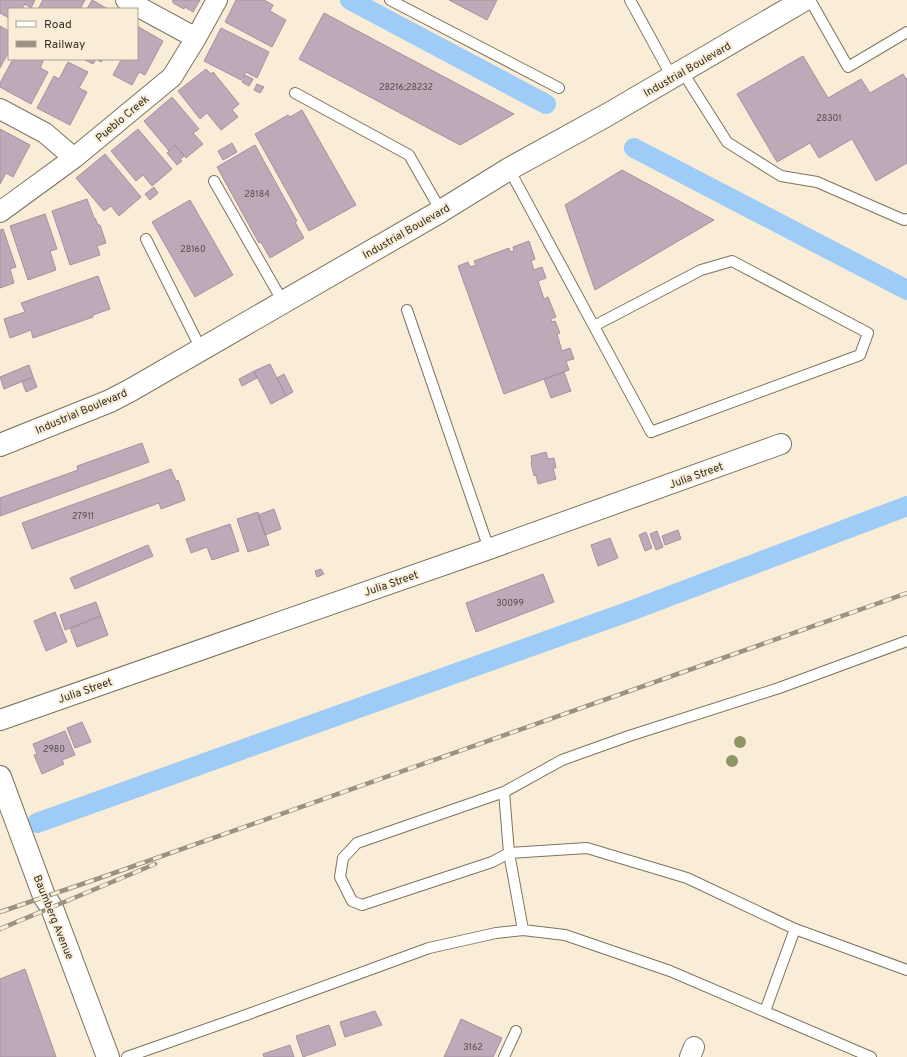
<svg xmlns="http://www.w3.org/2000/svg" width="907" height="1057" font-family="Overpass,sans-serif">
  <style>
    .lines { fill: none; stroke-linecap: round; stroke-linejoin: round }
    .canal { stroke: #9fcbf7; stroke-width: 20 }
    .building { fill: #bea9b8; stroke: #a591a0 }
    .service-casing { stroke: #7e7360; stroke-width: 12 }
    .minor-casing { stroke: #7e7360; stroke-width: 22 }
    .tertiary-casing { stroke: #7e7360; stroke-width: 24 }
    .secondary-casing { stroke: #7e7360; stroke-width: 24 }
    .service { stroke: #fff; stroke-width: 10 }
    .minor { stroke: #fff; stroke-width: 20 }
    .tertiary { stroke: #fff; stroke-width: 22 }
    .secondary { stroke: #fff; stroke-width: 22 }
    .rail-casing { stroke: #9a9282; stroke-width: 4.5 }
    .rail { stroke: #f9edd7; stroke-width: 3; stroke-dasharray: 9; stroke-linecap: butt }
    .tree { fill: #8f9665 }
    .labels { text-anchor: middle; stroke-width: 4; stroke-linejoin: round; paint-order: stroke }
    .number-label { font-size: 9px; fill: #564e4b }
    .street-label { font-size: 11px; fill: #343027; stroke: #f9edd7 }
  </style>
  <rect width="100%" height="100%" fill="#f9edd7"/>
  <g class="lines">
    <path class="canal" d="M350,0l196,104
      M634,148l273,142
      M37,823l596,-213 274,-104"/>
  </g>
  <path class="building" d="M0,0h35l-4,8 -6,-4 -3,5h-13v9l-9,-5z
    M43,0h42l-5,9h-42z
    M92,0l16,9h-21z
    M172,0h28l-7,12 -8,-5 -1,2 -11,-6v-2z
    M236,0h28l9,5 -3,6 16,9 -14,27 -47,-25z
    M449,0h48l-10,20z
    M324,13l190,101 -54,31 -161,-86z
    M0,26l9,5v20l-9,17z
    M137,26l26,15 -18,34 -6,-3 -7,13 -19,-10 8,-15 -3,-1h19z
    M221,28l48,24 -12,26 -11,-6 -5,8 -37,-19z
    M803,56l25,42 33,-19 9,14 33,-19 3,5 1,-1v85l-31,18 -24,-42 -33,19 -9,-15 -33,19 -40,-68z
    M13,59h31l-4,9 8,4 -17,32 -31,-17v-4z
    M83,59h20l-2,3 -5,-3 -3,5z
    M68,62l20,10 -9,16 8,4 -17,33 -33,-17 17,-32 5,3z
    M206,69l5,5 2,-2 26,32 -7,6 6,7 -17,13 -14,-17 -7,6 -22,-28z
    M245,75l8,4 -4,7 -7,-4z
    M257,84l7,3 -4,6 -6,-3z
    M172,97l27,32 -6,4 10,11 -17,14 -11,-13 -6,6 -25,-30z
    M302,110l54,95 -47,26 -54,-97 33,-19 2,2z
    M0,129l30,16 -17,32 -7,-4 -6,11z
    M138,129l34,40 -20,17 -9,-11 -7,6 -25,-30z
    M232,143l5,9 -14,8 -5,-9z
    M175,145l9,11 -4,4 2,1 -5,4 -10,-12z
    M255,145l42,76 -2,1 9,16 -34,20 -9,-16 -2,1 -42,-76z
    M105,154l36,43 -22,19 -8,-10 -7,5 -28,-33z
    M622,170l92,50 -119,70 -30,-85z
    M154,187l4,6 -8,7 -5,-6z
    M87,199l7,19h1l3,7h2l6,18 -9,3 3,9 -30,10 -18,-54z
    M190,200l43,75 -38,22 -43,-75z
    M45,214l12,35 -7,2 6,19 -28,10 -18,-54z
    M3,229l13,38 -6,2 4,14 -14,5v-58z
    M529,241l6,18 -4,2 3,9 8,-3 4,11 -8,3 6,18 4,-2 8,20 -5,2 1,3 3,-1 5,12 -3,1 5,17 8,-3 4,11 -8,2 3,9 -65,24 -46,-128 10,-4 2,5 6,-2 -2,-4 35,-13 1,4 4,-1 -1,-4z
    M98,276l12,33 -17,6v2l-60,21 -2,-8 -21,8 -6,-19 21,-7 -4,-9z
    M270,364l16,32 -15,8 -17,-33z
    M29,365l4,12 -29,12 -4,-12z
    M254,371l3,7 -15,8 -3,-7z
    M564,372l7,19 -20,7 -7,-19z
    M284,374l9,18 -7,4 -9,-18z
    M33,377l4,10 -11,5 -4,-11z
    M142,443l7,19 -149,54v-18l78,-28 -1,-4z
    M546,452l2,7 6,-1 2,10h-3l3,11 -18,5 -2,-9 -2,1 -3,-13 1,-1 -1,-6z
    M171,469l5,12 2,-1 7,20 -24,9 -2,-6 -127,46 -10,-26z
    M274,509l7,20 -16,6 -7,-20z
    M258,512l11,33 -21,7 -11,-33z
    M230,524l9,27 -27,9 -5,-13 -16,6 -5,-14z
    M678,530l3,9 -16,6 -3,-9z
    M657,531l6,16 -7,3 -6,-16z
    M646,532l6,16 -7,3 -6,-16z
    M610,538l8,20 -20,8 -7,-21z
    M148,545l5,11 -78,33 -5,-11z
    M321,569l3,5 -7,3 -2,-6z
    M543,574l11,28 -78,30 -10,-29z
    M96,602l5,14 -36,14 -5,-15z
    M55,612l12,30 -21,9 -12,-30z
    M101,616l7,19 -31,12 -7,-19z
    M82,722l9,20 -16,6 -8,-20z
    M65,731l10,24 -13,5 2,4 -22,10 -8,-19 3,-1 -4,-10z
    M25,969l31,88h-56v-78z
    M375,1011l7,14 -37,12 -5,-15z
    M461,1019l41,19 -9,19h-49z
    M329,1025l7,20 -33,12 -7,-21z
    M290,1045l4,12h-30l-1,-3z"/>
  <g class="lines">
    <g class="service-casing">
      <path id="service" d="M390,0l169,88
        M630,0l42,77
        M810,0l38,67 59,-35
        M682,71l45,71 54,34 36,6 87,38 3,-1
        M295,93l114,62 32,56
        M509,169l142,263 209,-77 8,-22 -136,-72 -31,9 -107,56
        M214,181l69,121
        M146,239l55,110
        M407,310l82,239
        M504,792l5,61 -17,9 -130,43 -10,-4 -12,-24 3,-19 14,-15 147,-51 58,-32 67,-24 150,-48 128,-47
        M523,930l-14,-77 78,-5 100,30 108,51
        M765,1011l30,-82 112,41
        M127,1057l108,-38 194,-71 67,-15 27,-3 42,5 105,36 201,86
        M504,1057l12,-26"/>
    </g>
    <g class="minor-casing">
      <path id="minor" d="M126,0l70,38
        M0,109l45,24 29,25
        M0,212l74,-54 98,-81 24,-39 21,-38
        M0,720l489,-171 292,-105
        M690,1057l4,-10"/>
    </g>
    <g class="tertiary-casing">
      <path id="tertiary" d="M0,777l44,119 8,12 56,149"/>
    </g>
    <g class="secondary-casing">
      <path id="secondary" d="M0,445l110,-44 21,-11 310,-179 68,-42 98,-54 197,-115"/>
    </g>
    <use href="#service" class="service"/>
    <use href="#minor" class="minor"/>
    <use href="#tertiary" class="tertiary"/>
    <use href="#secondary" class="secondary"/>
    <g class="rail-casing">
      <path id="rail" d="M0,912l97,-33 810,-286
        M0,929l155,-65"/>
    </g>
    <use href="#rail" class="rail"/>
  </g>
  <g class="tree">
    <circle cx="740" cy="742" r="6"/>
    <circle cx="732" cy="761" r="6"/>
  </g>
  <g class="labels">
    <g class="number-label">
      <text x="406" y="90">28216;28232</text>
      <text x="829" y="121">28301</text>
      <text x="257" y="197">28184</text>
      <text x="193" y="252">28160</text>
      <text x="83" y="519">27911</text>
      <text x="510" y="606">30099</text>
      <text x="54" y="752">2980</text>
      <text x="473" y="1050">3162</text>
    </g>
    <g class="street-label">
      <text transform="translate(687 69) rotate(-30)" y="4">Industrial Boulevard</text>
      <text transform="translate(122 118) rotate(-40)" y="4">Pueblo Creek</text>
      <text transform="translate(406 231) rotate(-30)" y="4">Industrial Boulevard</text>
      <text transform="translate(81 411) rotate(-23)" y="4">Industrial Boulevard</text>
      <text transform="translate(696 475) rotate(-20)" y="4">Julia Street</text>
      <text transform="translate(391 583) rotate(-19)" y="4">Julia Street</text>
      <text transform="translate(85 690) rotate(-19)" y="4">Julia Street</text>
      <text transform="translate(54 917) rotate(68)" y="4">Baumberg Avenue</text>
    </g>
  </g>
  <rect x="8" y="8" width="130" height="52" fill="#f9edd7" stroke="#aaa191"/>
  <rect x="16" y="21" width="20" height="6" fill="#ffffff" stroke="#aaa191"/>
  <text x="44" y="28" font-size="12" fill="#343027">Road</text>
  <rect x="16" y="41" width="20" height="6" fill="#9a9282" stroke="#aaa191"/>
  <text x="44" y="48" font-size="12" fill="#343027">Railway</text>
</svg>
